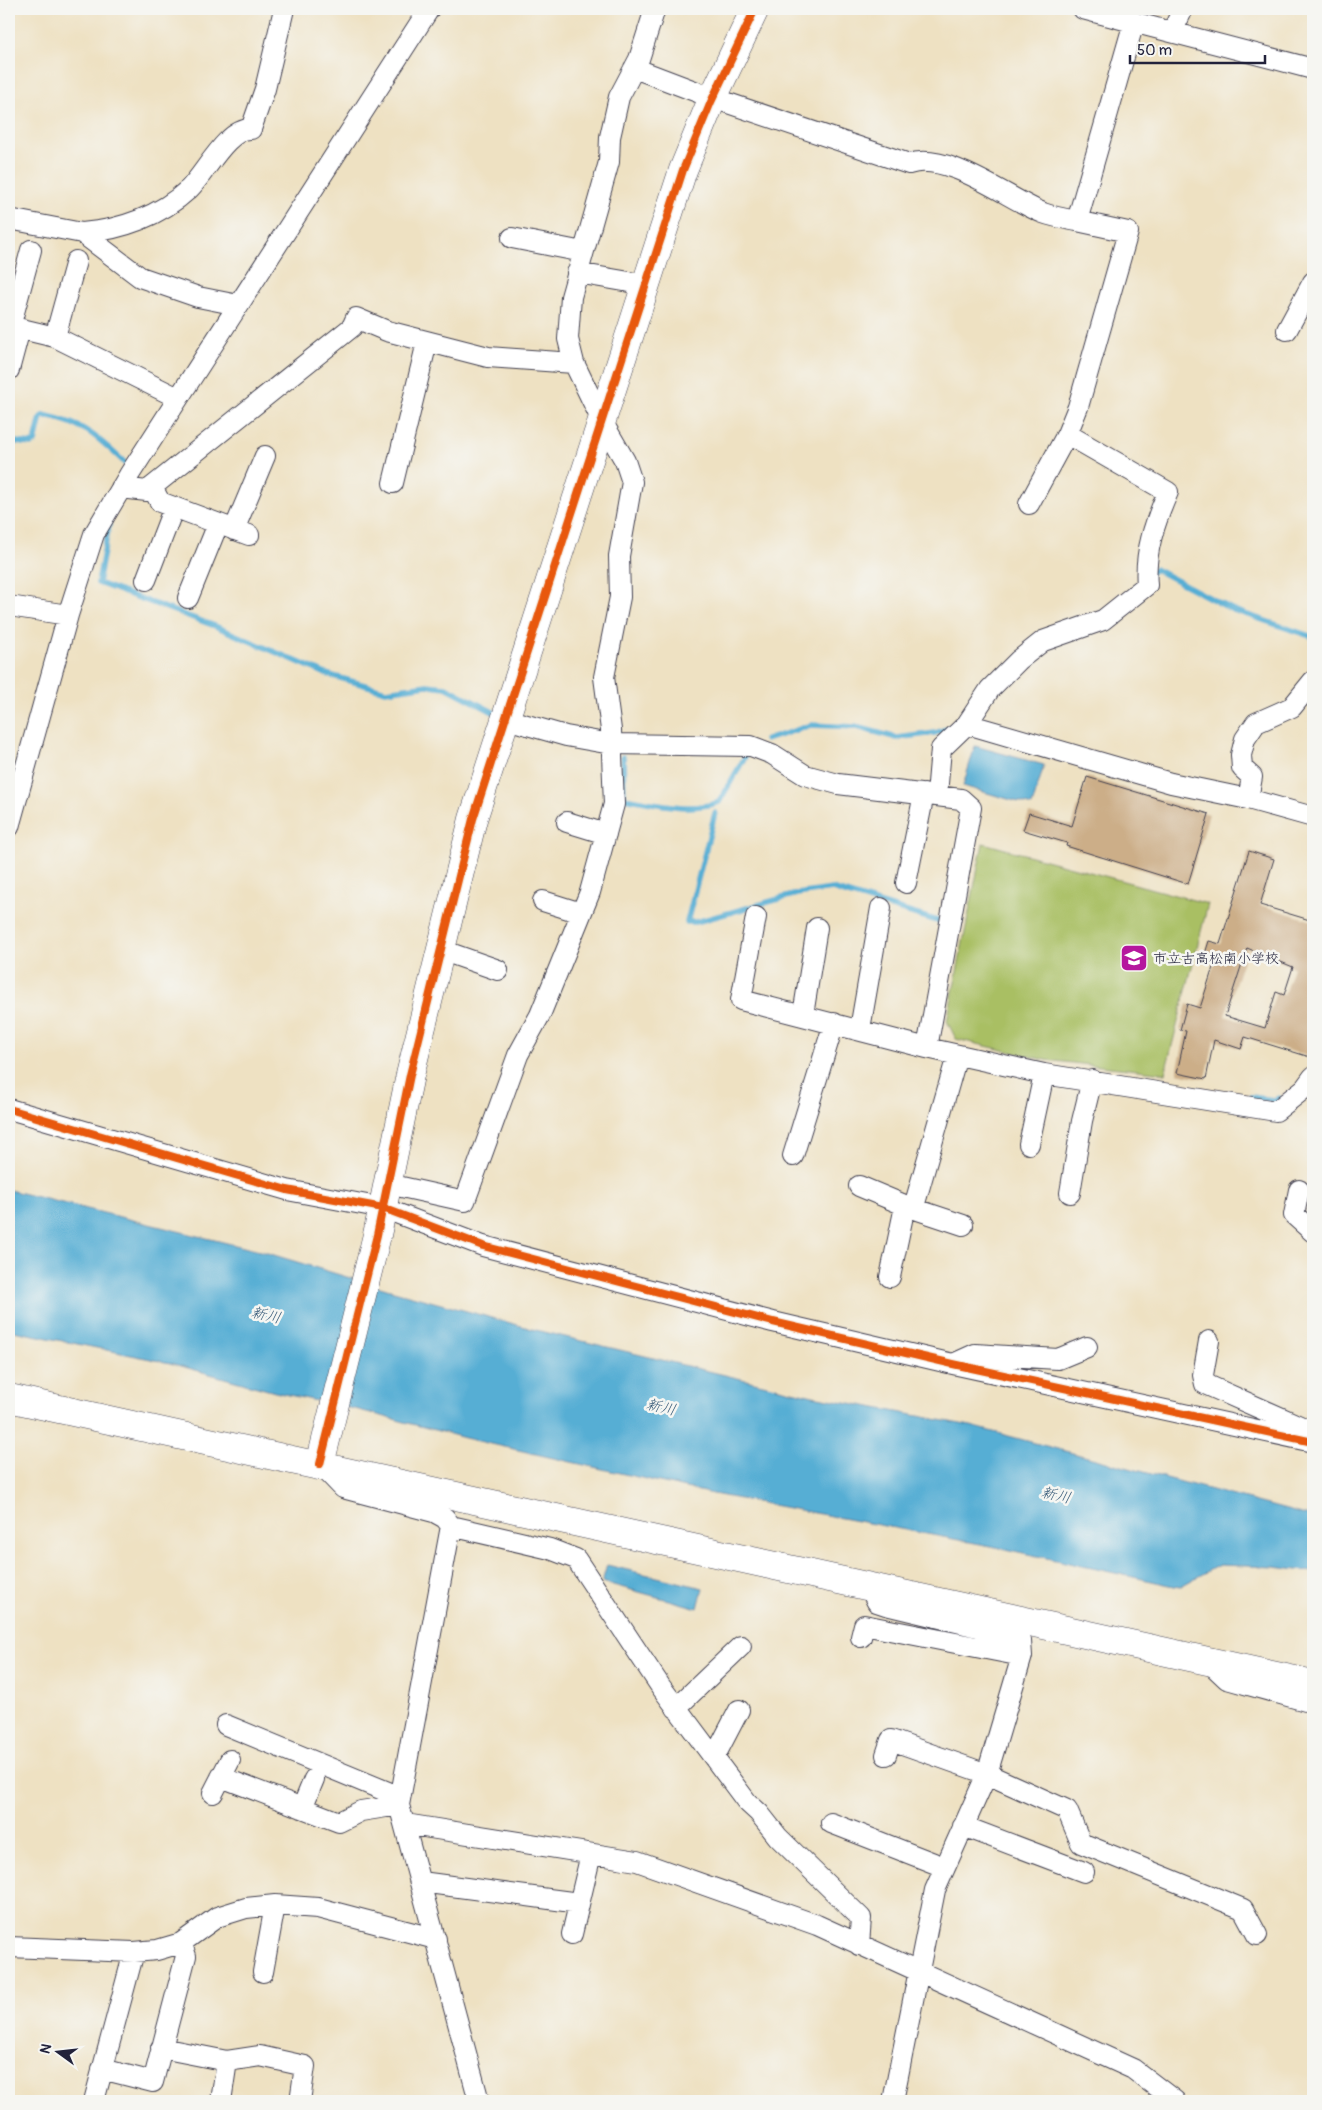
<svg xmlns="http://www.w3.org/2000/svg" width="1322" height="2110" font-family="Pangolin,'Klee One',sans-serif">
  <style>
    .green { fill: #a9bf64; stroke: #667050 }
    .water { fill: #57aed4; stroke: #3c6888 }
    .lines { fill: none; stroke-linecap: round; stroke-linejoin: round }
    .stream { stroke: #57aed4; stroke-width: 5.5 }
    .building { fill: #ccae88; fill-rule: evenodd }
    .street-casing { stroke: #413f4f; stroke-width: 22 }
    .secondary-casing { stroke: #413f4f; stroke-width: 29 }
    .street { stroke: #fff; stroke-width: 20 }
    .secondary { stroke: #fff; stroke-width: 28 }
    .cycleway-casing { stroke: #f6f6f2; stroke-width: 11 }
    .cycleway { stroke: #e8590c; stroke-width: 8 }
    .labels { text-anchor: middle; stroke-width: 5; stroke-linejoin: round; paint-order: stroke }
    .poi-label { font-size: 14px; fill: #22223b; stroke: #f6f6f2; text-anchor: start }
    .water-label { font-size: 15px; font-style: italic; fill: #375a78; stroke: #f6f6f2 }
  </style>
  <rect width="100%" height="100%" fill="#f6f6f2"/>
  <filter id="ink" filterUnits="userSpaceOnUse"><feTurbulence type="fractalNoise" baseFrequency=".02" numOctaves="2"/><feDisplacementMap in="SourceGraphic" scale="10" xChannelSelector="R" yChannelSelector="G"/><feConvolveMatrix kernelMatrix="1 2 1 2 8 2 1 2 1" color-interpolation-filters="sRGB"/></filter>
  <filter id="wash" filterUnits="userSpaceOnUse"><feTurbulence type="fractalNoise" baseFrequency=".0096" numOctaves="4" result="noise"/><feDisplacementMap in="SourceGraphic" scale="20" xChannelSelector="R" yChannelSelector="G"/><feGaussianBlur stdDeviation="1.12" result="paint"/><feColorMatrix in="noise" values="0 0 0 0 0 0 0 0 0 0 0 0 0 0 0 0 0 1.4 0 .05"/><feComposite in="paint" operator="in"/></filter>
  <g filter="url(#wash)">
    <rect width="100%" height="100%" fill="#eee1c2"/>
    <path class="green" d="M983,843l225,61 -43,169 -120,-13 -89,-21 -9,-18z"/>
    <path class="water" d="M975,746l69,19 -12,41 -69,-20z
      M9,1190l255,62 126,38 146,40 277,66 158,30 342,91v55l-39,-5 -55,-2 -40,22 -188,-41 -283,-53 -243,-55 -106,-28 -84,-18 -105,-29 -161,-33z
      M607,1565l96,23 -5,20 -96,-26z"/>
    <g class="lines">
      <path class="stream" d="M9,441l22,3 4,-2 6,-25 3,-2c42,10 50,19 80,47
        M109,525l-11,58 117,43 111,48 60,17 41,-6 19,2 51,27
        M1151,572l4,-3 78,41 80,27
        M766,740l45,-15 46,2 40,11 38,-5 19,-7
        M623,757l1,41c31,5 65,15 95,4l26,-45
        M715,813l-28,109h9l101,-28 35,-5 109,33
        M1251,1097l23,3 5,-2"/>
    </g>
    <g id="blocks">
      <path class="building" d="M1087,777l122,37 -21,70 -122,-38 1,-3 -44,-13 6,-17 43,13z
        M1249,851l25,8 -14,46 53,16v137l-68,-21 -4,12 -27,-9 -8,39 -29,-6 9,-42 -6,-1 7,-26 13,4 15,-47 -11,-4 5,-16 11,3zM1247,948l46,19 -9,28 -8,-3 -11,36 -40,-12z"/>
    </g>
  </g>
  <g filter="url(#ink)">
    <use href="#blocks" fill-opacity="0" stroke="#413f4f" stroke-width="1"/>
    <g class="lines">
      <g class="street-casing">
        <path id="street" d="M1083,9l230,60
          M1172,32l11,-23
          M634,68l79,30 196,66c39,-13 99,35 134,49 11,4 23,6 34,8
          M9,219l73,14
          M512,238l71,14
          M577,273l70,12
          M238,305l-40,-8 -58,-20 -58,-44c39,-3 78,-17 107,-44 16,-15 38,-61 62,-60l14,-40 19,-80
          M9,326l46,11 123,61
          M10,327l21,-77
          M1287,330l26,-48
          M55,337l21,-76
          M574,363l-6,-24 3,-42 38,-135 1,-25 9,-40 20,-38 16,-50
          M9,370l11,-41
          M1067,434l11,-27 50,-175 -51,-11 57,-199
          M393,483l34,-141
          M152,487l8,15 89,33
          M121,488l26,3 205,-164 4,-9 31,13 101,26 86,6 29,60 22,38 7,21 -13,74 1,41 -16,80 7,53 3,74 -24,88 -50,123 -22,40 -53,146 -77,-17
          M234,530l31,-74
          M146,580l28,-73
          M188,598l30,-74
          M9,606l59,9
          M506,719l60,17 45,8 140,2 21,8 33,21 33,9 123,15 10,9 -44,240 117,26 232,37 29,-23 8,-11
          M967,724l23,-35 29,-29 24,-19 60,-21 44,-35c-3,-33 8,-63 21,-93l-101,-58 -38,70
          M937,795l4,-46 26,-25 204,59 77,16 65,18
          M1248,799l4,-22 -10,-9 -1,-13 4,-16 11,-16 36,-16 21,-26
          M567,822l39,12
          M9,827l59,-212 26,-81 35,-59 300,-466
          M906,883l18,-89
          M543,901l38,12
          M756,917l-15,83 186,48
          M441,950l57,20
          M803,1015l14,-87
          M860,1029l21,-121
          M9,1109l278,81 96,18 100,38 290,76 180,42 360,78
          M1029,1144l15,-70
          M793,1156l41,-133
          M859,1186l50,21 54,18
          M1299,1190l-5,25 19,17
          M1070,1193l12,-72 10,-41
          M890,1277l14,-66 11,-8 42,-147
          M1209,1341l-6,34 2,9 97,43 8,13
          M953,1364l22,-10 83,5 29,-12
          M320,1464l23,24 91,24 11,6 6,8 -52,279 80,296
          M451,1526l99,23 26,10 85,128 86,115 12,11 19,24 83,81 -2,27
          M875,1589l-1,7 3,6 9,3 121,29 14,7 1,15 -35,118 -52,116 -42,211
          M861,1637l3,-12 158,31
          M1208,1661l19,18 86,24
          M676,1708l65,-62
          M226,1725l174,72
          M886,1755l5,-15 96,34 80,36 14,33 162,66 14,26
          M714,1758l25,-48
          M221,1777l118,45 22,-11 38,-6
          M213,1793l17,-33
          M302,1808l12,-29
          M831,1823l113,44
          M405,1824l232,37 180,64 316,144 42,32
          M963,1826l121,46
          M421,1882l158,21
          M572,1934l19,-80
          M9,1947l125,5 23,-2 24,-7 36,-26 29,-9 29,-3 43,3 118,31
          M263,1972l12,-67
          M161,2048l66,13 33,-5 45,10 -5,35
          M102,2069l51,13 33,-126 -5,-13
          M94,2101l40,-149
          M221,2101l6,-40"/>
      </g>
      <g class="secondary-casing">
        <path id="secondary" d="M9,1398c435,92 869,191 1304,286
          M320,1464l57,-229 33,-160 63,-256 210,-649 28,-68 44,-93"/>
      </g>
      <use href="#street" class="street"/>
      <use href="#secondary" class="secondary"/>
      <g class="cycleway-casing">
        <path id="cycleway" d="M9,1109l278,81 96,18 100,38 290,76 180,42 360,78
          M320,1464l57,-229 33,-160 63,-256 210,-649 28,-68 44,-93"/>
      </g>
      <use href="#cycleway" class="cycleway"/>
    </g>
  </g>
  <defs>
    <g id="school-square" transform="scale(1.4375)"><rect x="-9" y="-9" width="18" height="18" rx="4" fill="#b5179e" stroke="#f6f6f2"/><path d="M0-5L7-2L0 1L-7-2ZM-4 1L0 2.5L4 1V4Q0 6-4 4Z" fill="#fff"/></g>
  </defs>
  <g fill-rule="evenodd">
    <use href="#school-square" x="1134" y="958"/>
  </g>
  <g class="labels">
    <g class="poi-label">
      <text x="1153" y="963">市立古高松南小学校</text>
    </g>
    <g class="water-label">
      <text transform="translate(266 1315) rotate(13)" y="5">新川</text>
      <text transform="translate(661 1407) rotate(13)" y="5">新川</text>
      <text transform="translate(1056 1495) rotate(13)" y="5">新川</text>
    </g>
  </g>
  <rect width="1322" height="2110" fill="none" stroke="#f6f6f2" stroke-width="30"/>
  <g transform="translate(58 2052) rotate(285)" stroke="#f6f6f2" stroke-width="4" paint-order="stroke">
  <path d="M0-4L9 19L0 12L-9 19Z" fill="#22223b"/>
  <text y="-8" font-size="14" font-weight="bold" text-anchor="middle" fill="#22223b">N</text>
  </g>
  <path d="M1130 55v8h135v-8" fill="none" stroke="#22223b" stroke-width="2.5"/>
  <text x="1137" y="55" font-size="15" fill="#22223b" stroke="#f6f6f2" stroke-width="4" paint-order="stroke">50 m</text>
</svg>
